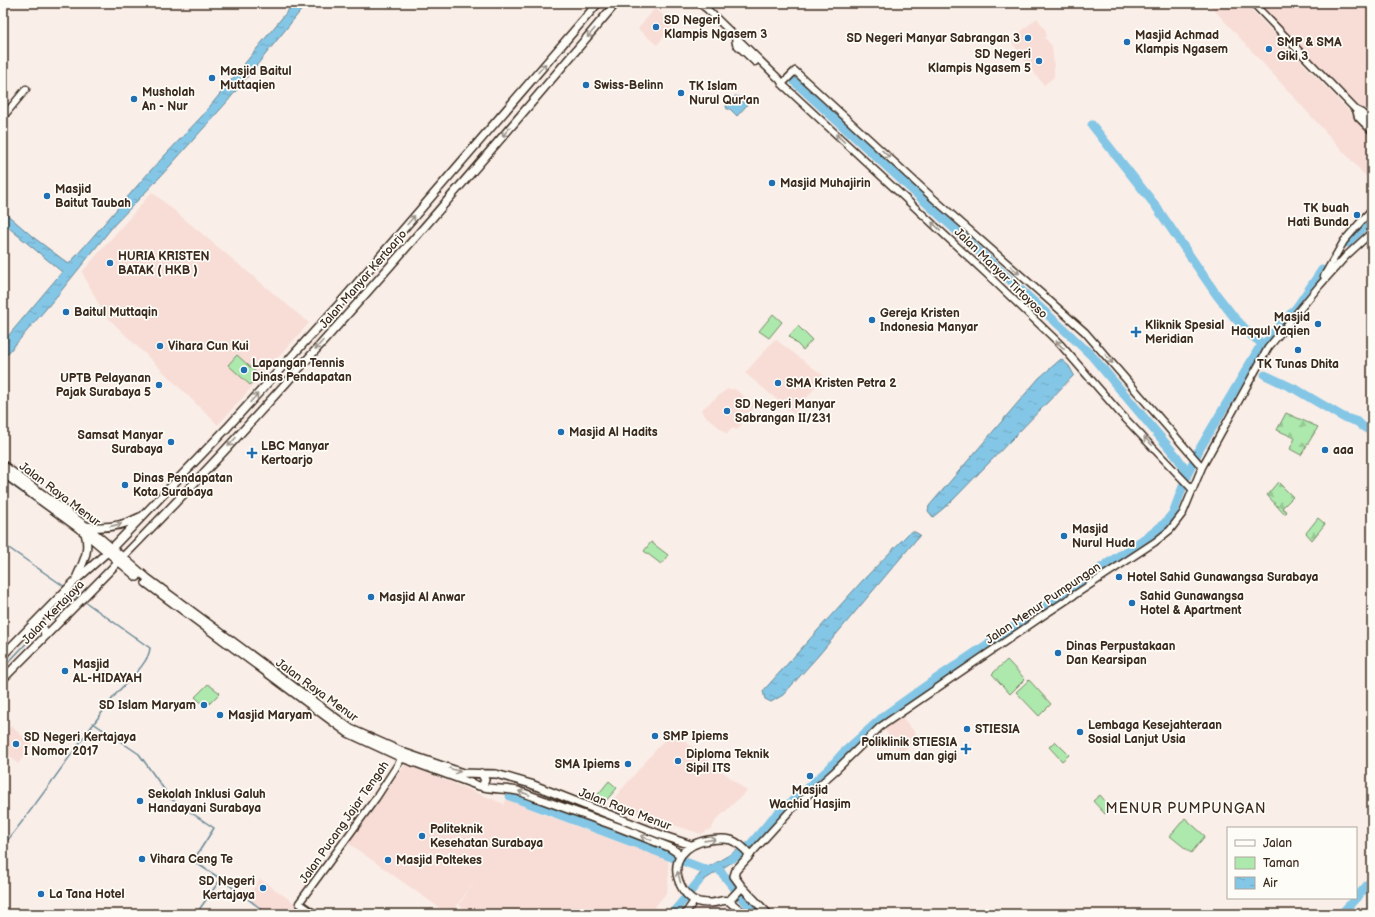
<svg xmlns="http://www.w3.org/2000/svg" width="1375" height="917" font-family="'Balsamiq Sans',sans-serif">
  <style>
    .built { fill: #f7ddd6 }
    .green { fill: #ade8ad; stroke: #748966 }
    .forest { fill: url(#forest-firs); stroke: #748966 }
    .water { fill: url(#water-ripples); stroke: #678895 }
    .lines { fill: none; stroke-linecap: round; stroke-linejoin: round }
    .stream { stroke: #678895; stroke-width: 1.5 }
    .river { stroke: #84c6e5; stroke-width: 9 }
    .secondary-casing { stroke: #3b2a1e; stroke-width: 9 }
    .primary-casing { stroke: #3b2a1e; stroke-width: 10 }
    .secondary { stroke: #fdfcf7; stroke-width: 6 }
    .primary { stroke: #fdfcf7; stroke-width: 7 }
    .oneway { stroke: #9c938a }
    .poi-dot { fill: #1f6fb2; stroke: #fdfcf7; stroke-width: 1.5 }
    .labels { text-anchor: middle; stroke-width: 3.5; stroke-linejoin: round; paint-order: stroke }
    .poi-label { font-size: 12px; font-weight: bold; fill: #3b2a1e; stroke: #fdfcf7; text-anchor: start }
    .street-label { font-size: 12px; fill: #3b2a1e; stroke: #fdfcf7 }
    .quarter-label { font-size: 14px; letter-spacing: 1px; fill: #3b2a1e; stroke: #fdfcf7 }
  </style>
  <defs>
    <pattern id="forest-firs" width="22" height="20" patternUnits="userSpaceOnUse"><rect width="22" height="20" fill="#ade8ad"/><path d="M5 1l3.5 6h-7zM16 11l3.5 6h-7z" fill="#96c794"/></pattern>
    <pattern id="water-ripples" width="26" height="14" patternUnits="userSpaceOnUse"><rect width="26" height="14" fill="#84c6e5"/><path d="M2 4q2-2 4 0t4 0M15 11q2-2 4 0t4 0" fill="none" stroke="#73aac4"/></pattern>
  </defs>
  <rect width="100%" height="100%" fill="#faeee8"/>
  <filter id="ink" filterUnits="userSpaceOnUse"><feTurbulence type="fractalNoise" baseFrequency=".025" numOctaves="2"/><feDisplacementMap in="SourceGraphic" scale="8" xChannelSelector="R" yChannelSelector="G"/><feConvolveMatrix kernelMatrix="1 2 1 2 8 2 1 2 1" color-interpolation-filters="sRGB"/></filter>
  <g filter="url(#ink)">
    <path class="built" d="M1208,3h37l127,132v48z
      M1259,3l113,1v116l-92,-94z
      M655,8l19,17 -17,20 -19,-16z
      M1037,18l9,13v5l-2,1 8,9 2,21v10l-10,8 -24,-30 -9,-15z
      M152,192l157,131 -91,102 -114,-111 -22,-42z
      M775,339l49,37 -30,38 -49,-41z
      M727,389h8l21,17 -19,24 -5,-2 -5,6 -24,-20 -2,-4z
      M901,716l19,22 -19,14 -17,-23z
      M11,726l21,19 -14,19 -15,-15v-14z
      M672,731l75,60 -31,29 -4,8 -11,6 -92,-30z
      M406,764l98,40 -2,5 5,-10 36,15 125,46 1,13 -2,19 -18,22h-176l-14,-9 16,-25 12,-37 -12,37 -24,34h-3l-100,-71z
      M260,879l43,30 -3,5h-30l-23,-16z"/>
    <path class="green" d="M773,314l9,8 -13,16 -10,-7z
      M798,326l14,14 -9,10 -14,-14z
      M237,355l22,20 -9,10 -22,-20z
      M651,542l17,13 -7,9 -17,-13z
      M1007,660l18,19 -15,15 -18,-20z
      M1029,680l22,24 -12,12 -23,-24z
      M208,684l12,9 -14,14 -11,-10z
      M1055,741l14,14 -7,6 -13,-14z
      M609,781l8,7 -13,15 -8,-6z
      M1100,795l11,13 -6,6 -12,-13z
      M1185,818l20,18 -14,17 -21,-17z"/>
    <path class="forest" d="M1286,413l32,14 -17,28 -11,-6 5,-11 -18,-8z
      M1278,482l15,15 -11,11 5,4 -3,2 -17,-19z
      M1318,518l7,6 -13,16 -6,-7z"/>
    <path class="water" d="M294,3h13l-80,99 -67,75 -46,48 -57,71 -54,63v-17l59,-70 -59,-49v-12l30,26 36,27 82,-94 51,-54z
      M735,96l4,1v2l8,6 -10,11 -7,-7h-3l-1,-3z
      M1061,359l8,7 5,9 -123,127 -18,15 -5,-6 1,-5 110,-128z
      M910,532h5l5,3 -102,121 -35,39 -12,7 -6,-3 -2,-8 100,-111z
      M739,849l4,6 -42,27 -8,10 -4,-3 13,-18 6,-4 11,-6z"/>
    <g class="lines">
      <path class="stream" d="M3,479l52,37
        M3,544l62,43
        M70,591l10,7
        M50,620l26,-25
        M3,668l34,-36
        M93,723l46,31 32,45 43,29 -21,33 28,18 47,35
        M3,846c40,-49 74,-102 113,-152 10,-12 33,-30 34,-46l-66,-47
        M196,914l24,-34"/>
      <path class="river" d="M795,82l276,254 21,20 85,101 11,16
        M1092,125l63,80 61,89 18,23 18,19 12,9
        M1347,243l25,-24
        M1265,375l32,15 46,27 15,5 4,4 10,6
        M510,796l199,75
        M731,859l14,-8 28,-33 55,-48 15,-17 41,-37 49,-35 220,-148 12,-10 8,-10 15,-40 11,-23 59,-100 6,-5 9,-12 24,-26 25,-37
        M717,867l18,22
        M740,896l17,18
        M1356,898l16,-18
        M672,914l27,-33
        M1341,914l15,-16"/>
      <g class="secondary-casing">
        <path id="secondary" d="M699,3l9,7 72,70 2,4 208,193 70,67 60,69 72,76
          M1253,3l103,107 6,3 10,10
          M735,37l1,7 19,18
          M782,84l13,-13 138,127 152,134 117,135
          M1356,110l2,7 14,14
          M3,117l23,-28
          M1324,276l20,-35 28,-32
          M750,855l39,-43 46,-41 45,-44 164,-112 111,-73 15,-12 13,-17 19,-46 66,-119 52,-63 26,-29 26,-24
          M315,914l-16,-11 77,-105 28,-43
          M685,914l9,-13"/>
      </g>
      <g class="primary-casing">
        <path id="primary" d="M3,465l83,61 61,52 204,151 54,24 58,20 33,1 35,10 133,52 27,9
          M3,473l82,60 52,44
          M86,526c19,3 37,0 54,-9
          M77,576c7,-15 13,-26 8,-43
          M146,583l202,150 54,25 77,28c13,4 26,2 39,5l100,36 51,20 12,8
          M33,624c8,0 12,4 12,12
          M3,655l73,-75 36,-32 115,-120 113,-125 258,-300
          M3,679c75,-76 151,-152 224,-231 133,-145 262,-294 389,-445
          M481,773l4,7 -3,7
          M729,901c-7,-2 -11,2 -18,2 -4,0 -11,0 -15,-2 -6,-2 -13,-10 -15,-15 -12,-25 3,-42 28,-46 7,-1 15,-2 22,0 8,3 14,9 19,15l-14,15 -2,6 8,11 26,27
          M729,901l15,13
          M729,901l13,-14"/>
      </g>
      <use href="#secondary" class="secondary"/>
      <use href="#primary" class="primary"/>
    </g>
    <defs><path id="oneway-shaft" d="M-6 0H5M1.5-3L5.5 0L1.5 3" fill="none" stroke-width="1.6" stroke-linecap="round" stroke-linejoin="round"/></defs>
    <g class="oneway">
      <use href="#oneway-shaft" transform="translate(591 33) rotate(130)"/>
      <use href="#oneway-shaft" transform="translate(542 68) rotate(-50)"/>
      <use href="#oneway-shaft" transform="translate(506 132) rotate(131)"/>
      <use href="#oneway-shaft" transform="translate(840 138) rotate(-137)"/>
      <use href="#oneway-shaft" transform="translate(886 154) rotate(43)"/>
      <use href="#oneway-shaft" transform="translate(411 220) rotate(-49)"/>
      <use href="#oneway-shaft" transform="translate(936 226) rotate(-137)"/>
      <use href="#oneway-shaft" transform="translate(1015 270) rotate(42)"/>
      <use href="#oneway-shaft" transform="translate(319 345) rotate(132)"/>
      <use href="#oneway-shaft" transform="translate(1060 345) rotate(-133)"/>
      <use href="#oneway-shaft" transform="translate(1109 359) rotate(50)"/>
      <use href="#oneway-shaft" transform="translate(254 398) rotate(-48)"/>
      <use href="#oneway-shaft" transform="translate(1148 441) rotate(-134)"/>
      <use href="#oneway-shaft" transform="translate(232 442) rotate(132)"/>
      <use href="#oneway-shaft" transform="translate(116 525) rotate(-13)"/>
      <use href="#oneway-shaft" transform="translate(455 770) rotate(18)"/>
      <use href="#oneway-shaft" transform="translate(524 793) rotate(-161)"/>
      <use href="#oneway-shaft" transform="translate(646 838) rotate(-159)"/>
      <use href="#oneway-shaft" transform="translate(710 840) rotate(-8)"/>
      <use href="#oneway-shaft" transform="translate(679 877) rotate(-105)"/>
    </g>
  </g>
  <g class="poi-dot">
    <circle cx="656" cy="27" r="4"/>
    <circle cx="1028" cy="38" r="4"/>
    <circle cx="1127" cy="42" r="4"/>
    <circle cx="1269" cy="49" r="4"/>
    <circle cx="1039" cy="61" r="4"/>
    <circle cx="212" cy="78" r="4"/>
    <circle cx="586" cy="85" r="4"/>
    <circle cx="681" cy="93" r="4"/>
    <circle cx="134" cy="99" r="4"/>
    <circle cx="772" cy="183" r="4"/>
    <circle cx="47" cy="196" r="4"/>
    <circle cx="1357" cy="215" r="4"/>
    <circle cx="110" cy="263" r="4"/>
    <circle cx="66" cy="312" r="4"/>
    <circle cx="872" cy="320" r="4"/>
    <circle cx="1318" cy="324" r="4"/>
    <path d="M1134 326h4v4h4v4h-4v4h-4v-4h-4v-4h4z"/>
    <circle cx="160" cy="346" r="4"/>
    <circle cx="1298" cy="350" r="4"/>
    <circle cx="244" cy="370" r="4"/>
    <circle cx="778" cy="383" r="4"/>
    <circle cx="159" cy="385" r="4"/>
    <circle cx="727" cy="411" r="4"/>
    <circle cx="561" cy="432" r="4"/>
    <circle cx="171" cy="442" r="4"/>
    <circle cx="1325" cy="450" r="4"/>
    <path d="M250 447h4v4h4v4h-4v4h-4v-4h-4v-4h4z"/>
    <circle cx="125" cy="485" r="4"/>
    <circle cx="1064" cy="536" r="4"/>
    <circle cx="1119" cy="577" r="4"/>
    <circle cx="371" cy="597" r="4"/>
    <circle cx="1132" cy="603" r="4"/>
    <circle cx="1058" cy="653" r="4"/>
    <circle cx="65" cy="671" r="4"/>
    <circle cx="204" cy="705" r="4"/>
    <circle cx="220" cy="715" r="4"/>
    <circle cx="967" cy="729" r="4"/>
    <circle cx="1080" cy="732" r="4"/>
    <circle cx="655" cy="736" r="4"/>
    <circle cx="16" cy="744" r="4"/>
    <path d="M964 743h4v4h4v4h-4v4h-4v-4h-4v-4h4z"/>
    <circle cx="678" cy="761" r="4"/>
    <circle cx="628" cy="764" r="4"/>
    <circle cx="810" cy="776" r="4"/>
    <circle cx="140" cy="801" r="4"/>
    <circle cx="422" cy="836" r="4"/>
    <circle cx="142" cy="859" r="4"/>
    <circle cx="388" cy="860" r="4"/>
    <circle cx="263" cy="888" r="4"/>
    <circle cx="41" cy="894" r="4"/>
  </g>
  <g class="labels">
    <g class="poi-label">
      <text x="664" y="24">SD Negeri<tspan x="664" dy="14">Klampis Ngasem 3</tspan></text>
      <text x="1135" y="39">Masjid Achmad<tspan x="1135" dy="14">Klampis Ngasem</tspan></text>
      <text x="1020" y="42" text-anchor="end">SD Negeri Manyar Sabrangan 3</text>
      <text x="1277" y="46">SMP &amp; SMA<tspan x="1277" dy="14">Giki 3</tspan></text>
      <text x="1031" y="58" text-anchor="end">SD Negeri<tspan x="1031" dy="14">Klampis Ngasem 5</tspan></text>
      <text x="220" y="75">Masjid Baitul<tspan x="220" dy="14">Muttaqien</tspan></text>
      <text x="594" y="89">Swiss-Belinn</text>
      <text x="689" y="90">TK Islam<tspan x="689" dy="14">Nurul Qur'an</tspan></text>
      <text x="142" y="96">Musholah<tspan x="142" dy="14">An - Nur</tspan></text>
      <text x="780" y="187">Masjid Muhajirin</text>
      <text x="55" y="193">Masjid<tspan x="55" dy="14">Baitut Taubah</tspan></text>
      <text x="1349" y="212" text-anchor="end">TK buah<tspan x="1349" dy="14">Hati Bunda</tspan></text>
      <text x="118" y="260">HURIA KRISTEN<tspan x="118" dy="14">BATAK ( HKB )</tspan></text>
      <text x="74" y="316">Baitul Muttaqin</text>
      <text x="880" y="317">Gereja Kristen<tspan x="880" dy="14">Indonesia Manyar</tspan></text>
      <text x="1310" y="321" text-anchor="end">Masjid<tspan x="1310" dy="14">Haqqul Yaqien</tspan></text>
      <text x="1145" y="329">Kliknik Spesial<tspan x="1145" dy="14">Meridian</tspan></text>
      <text x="168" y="350">Vihara Cun Kui</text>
      <text x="252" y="367">Lapangan Tennis<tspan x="252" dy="14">Dinas Pendapatan</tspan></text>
      <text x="1298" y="368" text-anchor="middle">TK Tunas Dhita</text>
      <text x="151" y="382" text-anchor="end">UPTB Pelayanan<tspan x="151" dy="14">Pajak Surabaya 5</tspan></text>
      <text x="786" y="387">SMA Kristen Petra 2</text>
      <text x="735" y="408">SD Negeri Manyar<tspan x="735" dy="14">Sabrangan II/231</tspan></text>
      <text x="569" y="436">Masjid Al Hadits</text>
      <text x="163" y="439" text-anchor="end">Samsat Manyar<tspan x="163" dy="14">Surabaya</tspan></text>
      <text x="261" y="450">LBC Manyar<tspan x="261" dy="14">Kertoarjo</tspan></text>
      <text x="1333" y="454">aaa</text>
      <text x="133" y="482">Dinas Pendapatan<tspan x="133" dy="14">Kota Surabaya</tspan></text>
      <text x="1072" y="533">Masjid<tspan x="1072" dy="14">Nurul Huda</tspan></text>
      <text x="1127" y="581">Hotel Sahid Gunawangsa Surabaya</text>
      <text x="1140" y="600">Sahid Gunawangsa<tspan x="1140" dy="14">Hotel &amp; Apartment</tspan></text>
      <text x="379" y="601">Masjid Al Anwar</text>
      <text x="1066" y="650">Dinas Perpustakaan<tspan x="1066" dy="14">Dan Kearsipan</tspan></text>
      <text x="73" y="668">Masjid<tspan x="73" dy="14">AL-HIDAYAH</tspan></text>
      <text x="196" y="709" text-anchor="end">SD Islam Maryam</text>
      <text x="228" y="719">Masjid Maryam</text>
      <text x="1088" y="729">Lembaga Kesejahteraan<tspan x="1088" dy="14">Sosial Lanjut Usia</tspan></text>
      <text x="975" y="733">STIESIA</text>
      <text x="663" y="740">SMP Ipiems</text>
      <text x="24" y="741">SD Negeri Kertajaya<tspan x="24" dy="14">I Nomor 2017</tspan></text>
      <text x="957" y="746" text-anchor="end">Poliklinik STIESIA<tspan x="957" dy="14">umum dan gigi</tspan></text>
      <text x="686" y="758">Diploma Teknik<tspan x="686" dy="14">Sipil ITS</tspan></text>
      <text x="620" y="768" text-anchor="end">SMA Ipiems</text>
      <text x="810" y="794" text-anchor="middle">Masjid<tspan x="810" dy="14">Wachid Hasjim</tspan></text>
      <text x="148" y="798">Sekolah Inklusi Galuh<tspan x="148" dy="14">Handayani Surabaya</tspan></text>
      <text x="430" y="833">Politeknik<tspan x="430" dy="14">Kesehatan Surabaya</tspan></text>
      <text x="150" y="863">Vihara Ceng Te</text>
      <text x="396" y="864">Masjid Poltekes</text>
      <text x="255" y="885" text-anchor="end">SD Negeri<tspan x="255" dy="14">Kertajaya</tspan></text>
      <text x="49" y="898">La Tana Hotel</text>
    </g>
    <g class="street-label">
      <text transform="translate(1001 273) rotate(44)" y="4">Jalan Manyar Tirtoyoso</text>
      <text transform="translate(363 279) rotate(-49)" y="4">Jalan Manyar Kertoarjo</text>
      <text transform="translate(60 494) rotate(37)" y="4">Jalan Raya Menur</text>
      <text transform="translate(1043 603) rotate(-34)" y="4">Jalan Menur Pumpungan</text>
      <text transform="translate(53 612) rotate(-46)" y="4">Jalan Kertajaya</text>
      <text transform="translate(317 690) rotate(36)" y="4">Jalan Raya Menur</text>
      <text transform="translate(625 809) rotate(21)" y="4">Jalan Raya Menur</text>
      <text transform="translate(344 822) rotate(-55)" y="4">Jalan Pucang Jajar Tengah</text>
    </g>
    <g class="quarter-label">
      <text x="1186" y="813">MENUR PUMPUNGAN</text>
    </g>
  </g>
  <rect width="1375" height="917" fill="none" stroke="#fdfcf7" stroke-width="16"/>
  <rect x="8" y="8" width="1359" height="901" fill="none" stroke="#3b2a1e" stroke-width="1.5" filter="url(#ink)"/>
  <rect x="1227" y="827" width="130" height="72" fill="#fdfcf7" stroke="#afa8a0"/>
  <rect x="1235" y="840" width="20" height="6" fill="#fdfcf7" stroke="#afa8a0"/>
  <text x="1263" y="847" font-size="12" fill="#3b2a1e">Jalan</text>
  <rect x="1235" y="857" width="20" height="12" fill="#ade8ad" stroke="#afa8a0"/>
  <text x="1263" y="867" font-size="12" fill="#3b2a1e">Taman</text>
  <rect x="1235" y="877" width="20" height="12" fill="url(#water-ripples)" stroke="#afa8a0"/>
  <text x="1263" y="887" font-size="12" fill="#3b2a1e">Air</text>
</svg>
